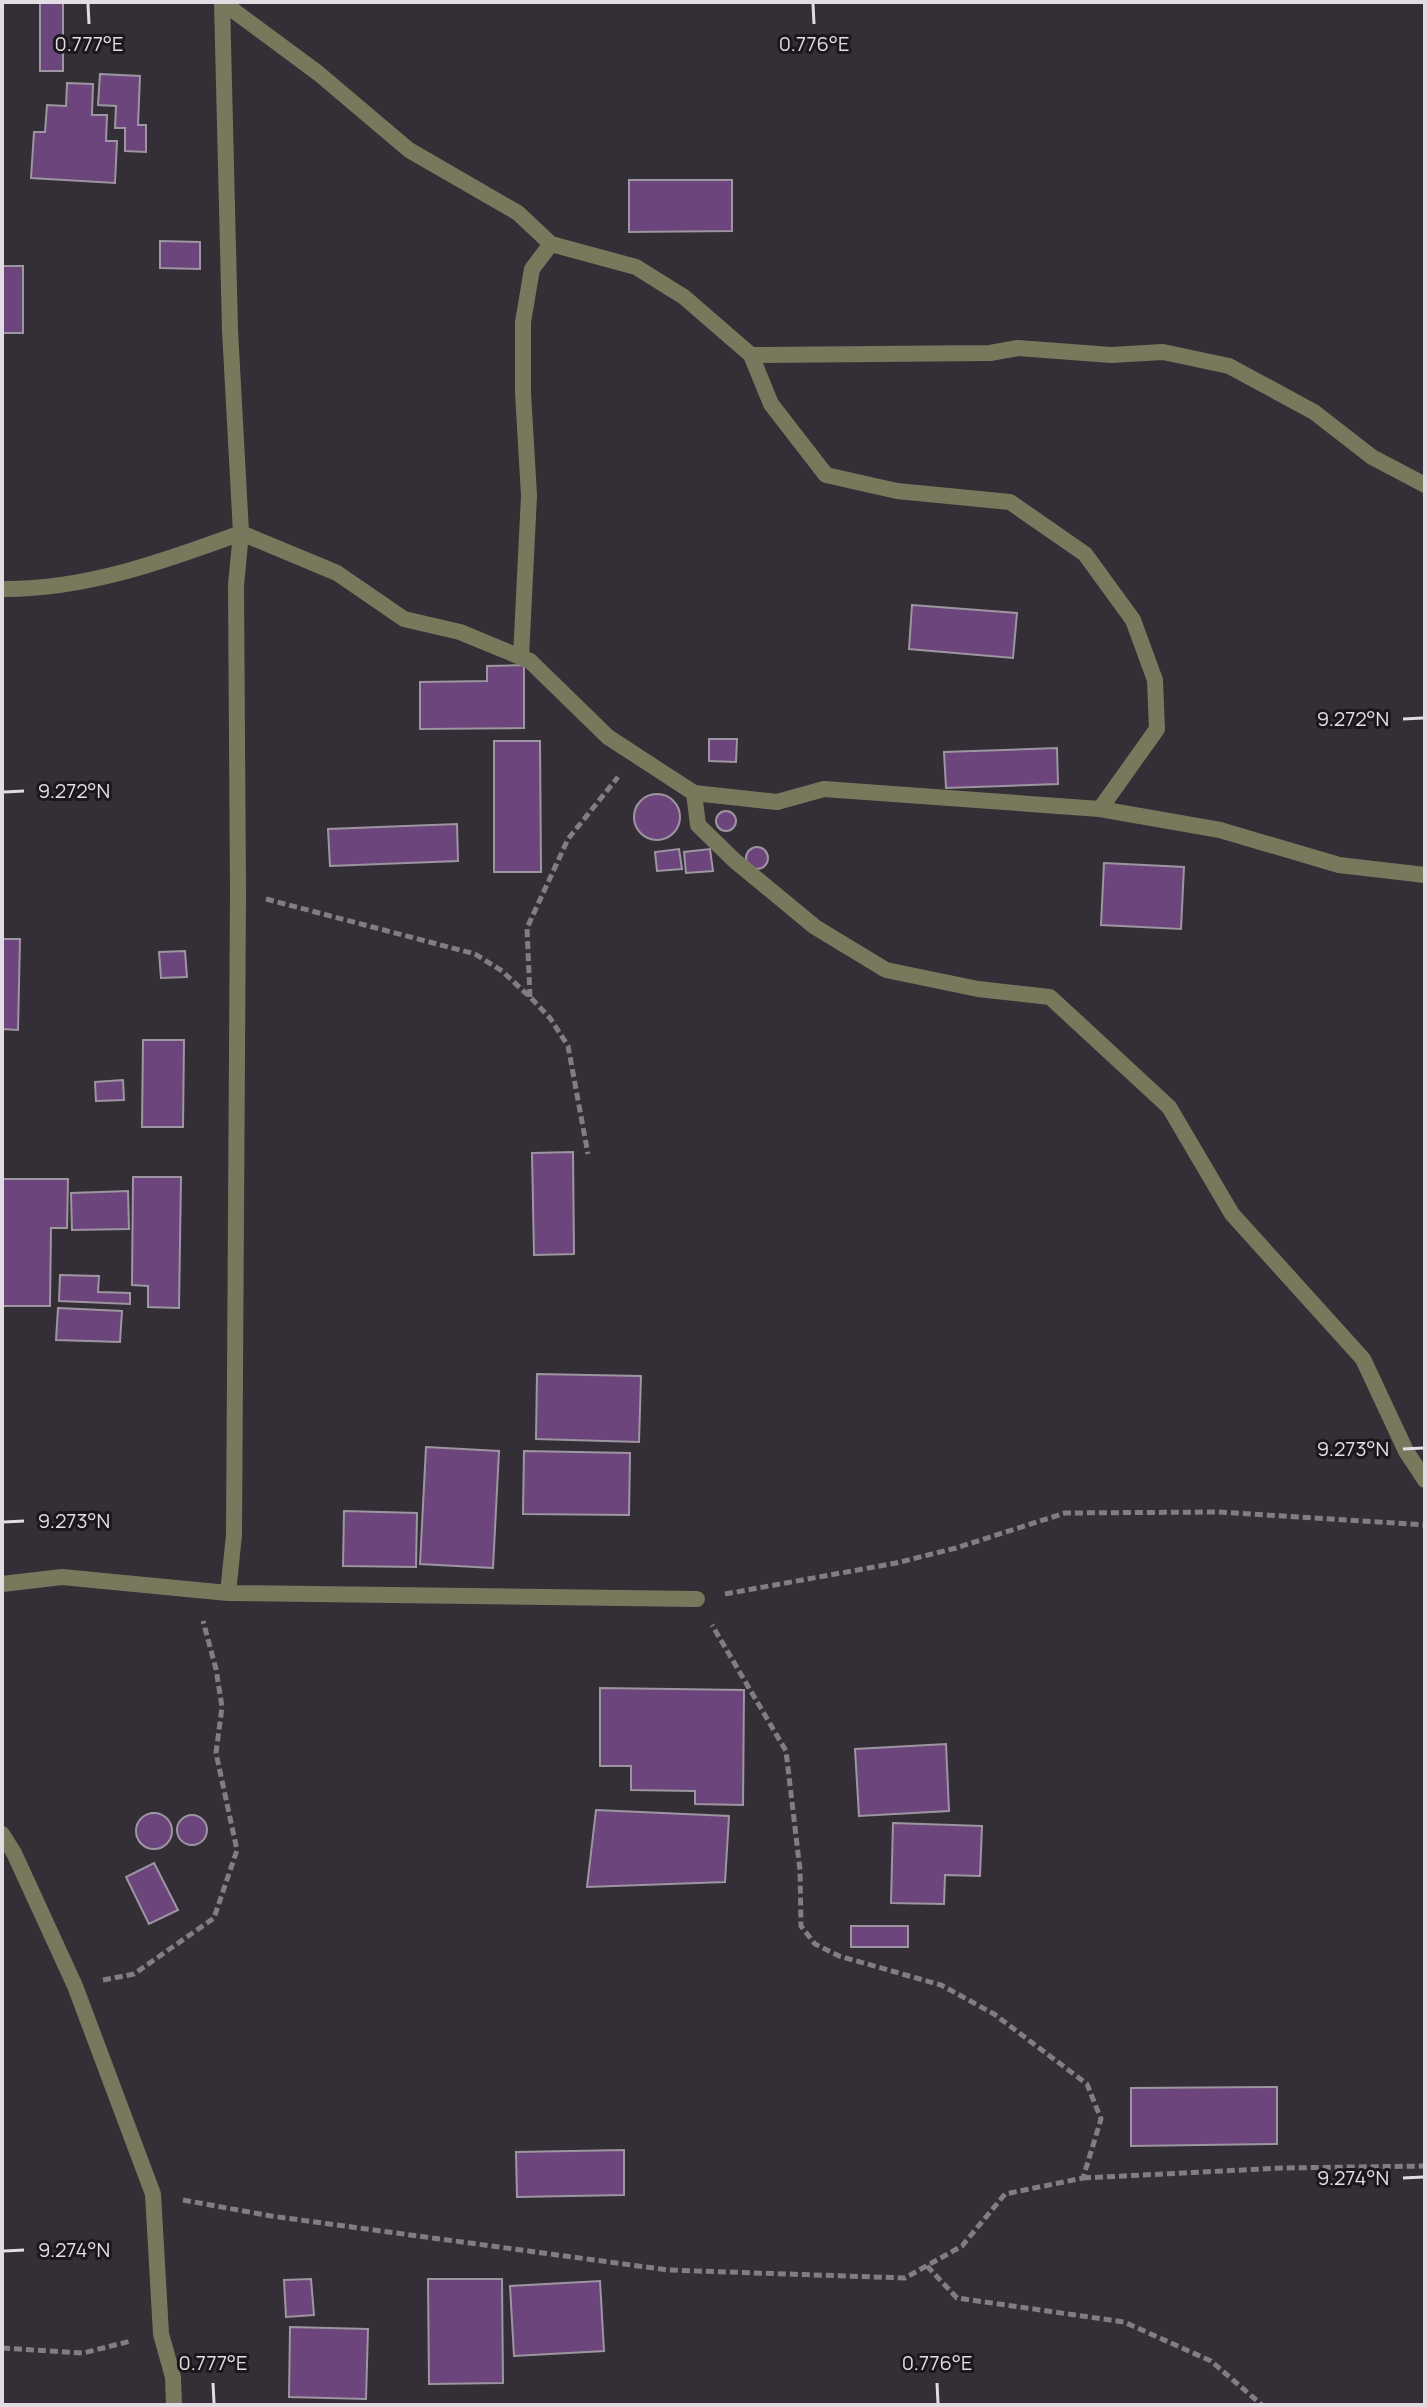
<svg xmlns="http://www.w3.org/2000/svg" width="1427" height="2407" font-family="Manrope,sans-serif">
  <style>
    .building { fill: #6b457b; stroke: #9d96a0; stroke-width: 2 }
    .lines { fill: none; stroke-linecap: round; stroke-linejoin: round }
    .path { stroke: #827d84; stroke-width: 5; stroke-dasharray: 8 4; stroke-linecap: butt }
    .minor { stroke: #78795c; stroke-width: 16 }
    .ticks { fill: none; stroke: #e1dde2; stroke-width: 3 }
    .ticks-label { font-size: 20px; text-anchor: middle; fill: #e1dde2; stroke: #1a181b; stroke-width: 6; stroke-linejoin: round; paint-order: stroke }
  </style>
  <rect width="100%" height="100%" fill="#342e37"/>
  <path class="building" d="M40,2h23v69h-23z
    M100,74l40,2 -2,49h8v27l-21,-1v-23h-10l1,-22 -18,-1z
    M67,83l26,1 -1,31h15l-1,26h11l-2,42 -84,-5 3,-46h11l2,-27 19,1z
    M629,180h103v51l-103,1z
    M160,241l40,1v27l-40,-1z
    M2,266h21v67h-21z
    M912,605l105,8 -4,45 -104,-9z
    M524,665v63l-104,1v-47l67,-1v-15z
    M709,739h28l-1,23 -27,-1z
    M494,741h46l1,131h-47z
    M1057,748l1,36 -112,4 -2,-36z
    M634 817a23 23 0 1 1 46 0a23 23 0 1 1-46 0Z
    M716 821a10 10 0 1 1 20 0a10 10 0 1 1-20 0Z
    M457,824l1,37 -128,5 -2,-37z
    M746 858a11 11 0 1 1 22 0a11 11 0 1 1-22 0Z
    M679,849l3,20 -25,2 -2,-19z
    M710,849l3,22 -27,2 -2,-21z
    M1104,863l80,4 -3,62 -80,-4z
    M2,939h18l-2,91 -16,-1z
    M185,951l2,26 -26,1 -2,-26z
    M143,1040h41l-1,87h-41z
    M123,1080l1,20 -28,1 -1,-19z
    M573,1152l1,102 -40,1 -2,-102z
    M133,1177h48l-2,131 -31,-1v-21l-16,-1z
    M2,1179h66l-1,49h-16l-1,78h-48z
    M128,1191l1,38 -57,1 -1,-37z
    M60,1275l39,1 -1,16 32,1v11l-71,-3z
    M58,1308l64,3 -2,31 -64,-2z
    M537,1374l104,2 -2,66 -103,-3z
    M426,1447l73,4 -6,117 -73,-4z
    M524,1451l106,2 -1,62 -106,-1z
    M344,1511l73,2 -1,54 -73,-1z
    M600,1688l144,2 -1,115 -48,-1v-13l-64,-1v-24h-31z
    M946,1744l3,67 -90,5 -4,-67z
    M596,1810l133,6 -4,66 -138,5z
    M136 1831a18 18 0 1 1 36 0a18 18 0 1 1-36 0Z
    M177 1830a15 15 0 1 1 30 0a15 15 0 1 1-30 0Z
    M893,1823l89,3 -2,50 -35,-1 -1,29 -53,-1z
    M154,1863l24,47 -29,14 -23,-47z
    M851,1926h57v21h-57z
    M1277,2087v57l-146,2v-58z
    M624,2150v45l-107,2 -1,-45z
    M311,2279l3,36 -28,2 -2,-37z
    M428,2279h74l1,104 -74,1z
    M600,2281l4,70 -90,5 -4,-70z
    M290,2327l78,2 -2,70 -77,-2z"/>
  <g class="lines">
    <path class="path" d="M266,899l209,55 27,17 29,27 19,20 18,28 20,108
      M530,997l-3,-69 41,-89 50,-62
      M725,1594l171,-31 60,-15 109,-35 153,-1 207,13
      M103,1980l31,-6 80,-56 23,-68 -21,-97 6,-46 -6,-38 -13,-48
      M1083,2178l199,-10 143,-2
      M183,2200l88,16 397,54 237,8 57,-32 43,-52 78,-16 18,-59 -14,-35 -93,-70 -53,-29 -102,-29 -24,-12 -14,-18 -1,-56 -14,-119 -74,-126
      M927,2266l30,32 167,24 87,39 51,44
      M2,2348l81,5 48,-12"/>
    <path class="minor" d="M222,2l8,328 11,203 -5,52 2,307 -4,643 -6,58
      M222,2l96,71 91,77 109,63 33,31 85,23 48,30 67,58 239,-2 28,-5 93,7 52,-3 66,14 85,46 58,45 53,28
      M751,355l20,49 55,71 71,16 113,11 75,52 48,66 22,60 2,49 -57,80
      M2,589c82,1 163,-28 239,-56l96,40 67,46 56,13 70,29 78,76 86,56 83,9 47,-13 276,20 120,21 119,35 86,10
      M521,657l8,-161 -6,-104v-70l9,-53 19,-25
      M694,793l4,32 36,35 81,67 71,43 92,19 72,8 119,110 63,107 131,145 43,92 19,29
      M2,1584l60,-7 166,16 469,6
      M2,1834l12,19 61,133 78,208 8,140 12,43 1,28"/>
  </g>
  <path class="ticks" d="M88,4l1,20M813,4l1,20M1403,719l20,-1M4,792l20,-1M1403,1449l20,-1M4,1522l20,-1M1403,2178l20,-1M4,2251l20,-1M213,2383l1,20M937,2383l1,20"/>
  <g class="ticks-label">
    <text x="89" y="51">0.777°E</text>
    <text x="814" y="51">0.776°E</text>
    <text x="1353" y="726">9.272°N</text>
    <text x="74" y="798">9.272°N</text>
    <text x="1353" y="1456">9.273°N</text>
    <text x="74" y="1528">9.273°N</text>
    <text x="1353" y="2185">9.274°N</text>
    <text x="74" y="2257">9.274°N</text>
    <text x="213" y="2370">0.777°E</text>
    <text x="937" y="2370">0.776°E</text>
  </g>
  <rect width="1427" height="2407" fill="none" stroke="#e1dde2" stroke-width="8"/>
</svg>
